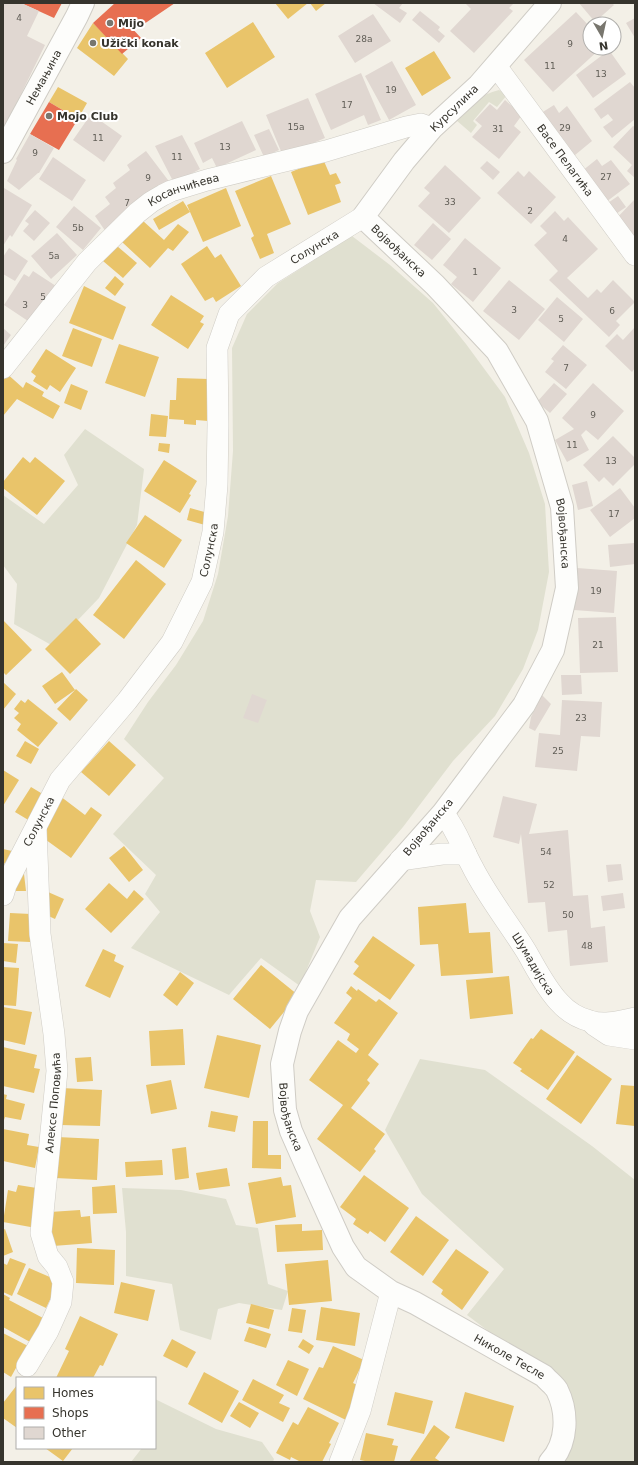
<svg xmlns="http://www.w3.org/2000/svg" width="638" height="1465" font-family="'DejaVu Sans',sans-serif">
  <style>
    .green { fill: #e0e0d0 }
    .homes { fill: #e9c46a }
    .shops { fill: #e76f51 }
    .building { fill: #e0d7d1 }
    .lines { fill: none; stroke-linecap: round; stroke-linejoin: round }
    .minor-casing { stroke: #cfccc5; stroke-width: 22 }
    .tertiary-casing { stroke: #cfccc5; stroke-width: 24 }
    .secondary-casing { stroke: #cfccc5; stroke-width: 24 }
    .minor { stroke: #fdfdfb; stroke-width: 21 }
    .tertiary { stroke: #fdfdfb; stroke-width: 22 }
    .secondary { stroke: #fdfdfb; stroke-width: 22 }
    .poi-dot { fill: #78766e; stroke: #fff; stroke-width: 1.5 }
    .labels { text-anchor: middle; stroke-width: 4; stroke-linejoin: round; paint-order: stroke }
    .number-label { font-size: 9px; fill: #605d56 }
    .poi-label { font-size: 11px; font-weight: bold; fill: #36342d; stroke: #fff; text-anchor: start }
    .street-label { font-size: 11px; fill: #36342d; stroke: #fff }
  </style>
  <rect width="100%" height="100%" fill="#f3f0e7"/>
  <path class="green" d="M499,90l8,5 -10,12 -8,-5 -16,19 4,4 -6,8 -15,-13c14,-13 24,-26 43,-30z
    M352,236l38,29 43,38 33,41 39,53 24,56 16,51 4,68 -11,58 -15,39 -28,47 -42,45 -50,66 -47,55 -40,-2 -6,31 10,26 -20,49 -39,-28 -32,37 -98,-47 29,-36 -15,-18 11,-19 -43,-41 51,-56 -40,-39 24,-37 28,-37 27,-44 15,-47 10,-58 5,-65 -1,-103 15,-34 31,-31z
    M85,429l59,40 -7,56 -38,73 -46,48 -39,-22 3,-40 -14,-19v-70l41,29 34,-39 -14,-30z
    M420,1059l65,11 107,76 43,34v282h-90l22,-19 -18,-66 -82,-62 37,-46 -82,-75 -37,-64z
    M122,1188l59,2 45,9 10,26 22,3 10,56 20,7 -6,19 -43,-7 -21,6 -7,31 -31,-10 -8,-46 -46,-8v-44z
    M155,1399l61,30 46,13 12,17 -1,3h-142l11,-14h13z"/>
  <path class="homes" d="M275,3h33l-20,16z
    M310,3h16l-10,8z
    M253,22l22,35 -48,31 -22,-35z
    M93,23l35,36 -14,17 -37,-28z
    M434,51l17,27 -29,18 -17,-28z
    M58,87l29,16 -9,16 -29,-17z
    M323,159l7,16 6,-2 5,10 -6,2 6,17 -33,13 -17,-43z
    M271,176l20,48 -24,10 7,19 -14,6 -9,-21 3,-2 -19,-45z
    M226,188l15,38 -38,16 -16,-37z
    M183,201l7,11 -31,18 -6,-11z
    M142,220l22,20 14,-16 11,8 -16,19 -5,-3 -18,20 -28,-26z
    M117,246l20,17 -14,15 -20,-17z
    M207,246l8,12 6,-4 20,32 -25,16 -3,-5 -8,4 -24,-37z
    M115,276l9,8 -9,12 -10,-8z
    M84,286l42,21 -13,33 -44,-17z
    M171,295l33,21 -4,6 4,2 -16,25 -37,-24z
    M73,328l29,11 -10,28 -30,-11z
    M119,344l40,13 -14,40 -40,-14z
    M46,349l30,19 -16,24 -10,-7 -3,5 -14,-9 3,-5 -5,-4z
    M5,372l18,16 3,-6 18,10 -2,4 18,10 -7,13 -36,-20 -14,17v-42z
    M177,378l32,1 -1,42 -12,-1v5l-12,-1v-4l-15,-1 1,-19h6z
    M71,384l17,7 -7,19 -17,-7z
    M151,414l17,2 -2,21 -17,-1z
    M159,443l11,1 -1,9 -11,-2z
    M23,457l7,6 5,-6 30,24 -28,34 -34,-27v-6z
    M164,460l33,21 -8,13 2,1 -11,18 -36,-22z
    M190,508l18,5 -3,12 -18,-5z
    M145,515l37,25 -18,28 -38,-25z
    M136,560l30,24 -42,55 -31,-24z
    M76,618l25,26 -31,30 -25,-25z
    M3,620l29,30 -26,25 -3,-3z
    M62,672l13,18 -20,14 -13,-18z
    M3,682l13,12 -13,16z
    M76,689l12,11 -18,21 -13,-12z
    M28,699l30,24 -20,24 -21,-17 4,-6 -7,-6 5,-5 -5,-4 7,-9 4,3z
    M25,741l14,8 -8,15 -15,-8z
    M109,741l27,24 -27,31 -28,-24z
    M3,770l16,10 -16,26z
    M31,787l15,9 -16,25 -15,-9z
    M60,796l25,19 6,-8 11,8 -31,43 -29,-21z
    M124,846l19,24 -14,12 -20,-24z
    M3,849l9,2 -3,14 -6,-2z
    M24,874l2,17h-10l-1,-16z
    M109,883l18,16 7,-9 10,9 -33,34 -26,-24z
    M48,892l16,7 -9,20 -15,-7z
    M466,903l3,30 21,-1 3,41 -52,3 -3,-32 -18,1 -2,-38z
    M10,913l21,1 -1,28 -22,-1z
    M373,936l42,29 -25,35 -37,-26 6,-8 -5,-4z
    M3,943l15,1 -2,19 -13,-2z
    M103,949l13,6 -2,6 10,5 -14,32 -25,-12z
    M261,965l37,30 -28,34 -37,-30z
    M3,967l16,1 -3,38 -13,-1z
    M180,972l14,11 -17,23 -14,-11z
    M509,976l4,38 -43,5 -4,-39z
    M351,986l6,5 1,-2 18,13 3,-3 19,14 -30,42 11,9 -12,16 3,3 -19,25 34,26 -11,15 2,2 -16,21 -43,-33 26,-34 -34,-25 29,-40 18,13 3,-4 -12,-9 3,-6 -16,-11 18,-25 -6,-5z
    M3,1007l29,5 -7,33 -22,-5z
    M183,1029l2,36 -34,1 -2,-35z
    M541,1029l34,23 -27,38 -28,-19 2,-2 -9,-6 18,-25 2,1z
    M217,1035l44,10 -12,53 -45,-10z
    M3,1047l34,8 -3,13 6,1 -6,24 -31,-7z
    M577,1055l35,24 -31,45 -35,-25z
    M91,1057l2,24 -16,1 -2,-24z
    M171,1080l6,29 -26,5 -5,-29z
    M621,1085l14,1v40l-19,-2z
    M61,1088l41,2 -2,36 -40,-1z
    M3,1094l4,1 -1,4 19,5 -4,16 -16,-3 -2,6z
    M211,1111l27,5 -3,16 -27,-5z
    M253,1121h15v34h13v14l-29,-1z
    M3,1129l26,5 -2,11 12,2 -4,21 -32,-7z
    M57,1137l42,2 -2,41 -42,-2z
    M186,1147l3,31 -14,2 -3,-31z
    M162,1160l1,15 -37,2 -1,-15z
    M227,1168l3,18 -31,4 -3,-17z
    M364,1175l45,33 -24,34 -15,-11 -2,3 -15,-10 3,-5 -16,-12z
    M281,1177l2,9 8,-1 5,32 -40,7 -8,-41z
    M18,1185l25,4 -7,39 -33,-6 5,-32 8,2z
    M115,1185l2,28 -24,1 -1,-27z
    M80,1210l1,7 9,-1 2,27 -39,3 -3,-34z
    M416,1216l33,24 -26,36 -33,-24z
    M302,1224v7l20,-1 1,20 -46,2 -2,-27z
    M5,1229l8,23 -10,4v-26z
    M77,1248l38,2 -1,35 -38,-2z
    M456,1249l33,23 -27,38 -21,-16 2,-4 -11,-8z
    M10,1258l16,6 -14,32 -9,-4v-29l4,2z
    M328,1260l4,41 -43,4 -4,-41z
    M29,1268l30,13 -13,27 -29,-14z
    M121,1282l34,8 -7,31 -34,-8z
    M3,1294l7,4 -1,2 34,18 -13,24 -27,-15z
    M251,1304l23,6 -5,19 -23,-6z
    M321,1307l39,6 -5,33 -39,-6z
    M292,1308l14,2 -4,23 -14,-2z
    M80,1316l38,18 -15,32 -3,-1 -7,13h-37l13,-27 -4,-2z
    M249,1327l22,7 -5,14 -22,-7z
    M3,1333l25,13 -17,31 -8,-5z
    M172,1339l24,13 -9,16 -24,-12z
    M303,1339l11,7 -5,8 -11,-7z
    M333,1346l31,14 -11,23 13,6 -16,33 -47,-23 16,-32 4,1z
    M288,1360l21,9 -12,27 -21,-11z
    M204,1372l35,19 -17,32 -34,-19z
    M253,1379l31,16 -5,8 11,5 -7,14 -41,-22z
    M17,1385v43l-14,-10v-15z
    M395,1392l38,9 -9,33 -37,-9z
    M465,1392l49,14 -10,36 -49,-14z
    M239,1402l20,11 -9,15 -20,-12z
    M308,1407l31,16 -10,20 2,1 -9,18h-21l-10,-5 -1,3 -14,-7 17,-31 5,3z
    M434,1425l16,12 -15,21 6,4h-32z
    M366,1433l28,6 -2,6 6,1 -4,16h-24l-10,-2z
    M45,1448h28l-10,13z"/>
  <path class="shops" d="M21,3h41l-8,15z
    M115,3h60l-34,23 -3,-5 -8,5 11,12 -19,16 -29,-31z
    M49,102l29,17 -19,31 -29,-16z"/>
  <path class="building" d="M3,3h18l18,8 -12,25 18,9 -42,86z
    M373,3h30l-4,5 8,5 -7,10z
    M465,3h49l-5,5 4,3 -39,42 -24,-22 21,-22z
    M579,3h33l2,2 -19,17z
    M420,11l20,16 -2,3 7,6 -6,7 -27,-23z
    M576,12l14,15v21h11l-48,44 -29,-32z
    M373,14l18,27 -36,22 -17,-27z
    M635,18v20l-9,-15z
    M609,50l17,24 -33,24 -17,-23z
    M392,61l24,44 -27,15 -24,-44z
    M361,73l20,47 -13,5 -4,-10 -33,15 -16,-36z
    M630,82l5,6v31l-23,19 -9,-11 10,-7 -5,-6 -7,5 -7,-10z
    M308,98l17,40 -42,18 -17,-41z
    M505,100l17,15 -8,11 7,6 -22,27 -27,-22 10,-11 -7,-6 15,-16 7,6z
    M554,105l5,8 8,-7 25,35 -23,19 -31,-45z
    M91,114l31,22 -18,26 -31,-22z
    M242,121l14,29 -39,18 -5,-10 -9,5 -9,-20z
    M633,126l2,1v51l-8,-7 5,-6 -19,-18z
    M269,129l10,21 -15,7 -10,-22z
    M30,134l24,14 -15,25h-1l-19,17 -12,-9 10,-21 -1,-1z
    M182,135l18,34 -26,14 -19,-37z
    M146,151l25,33 -65,48 -11,-16 15,-12 -5,-7 11,-9 -3,-5 17,-13 -3,-5z
    M53,157l33,23 -14,21 -33,-22z
    M597,159l5,7 9,-6 19,24 -24,18 -24,-31z
    M487,161l13,11 -7,8 -13,-12z
    M445,165l36,33 -32,35 -31,-27 12,-13 -6,-5z
    M518,171l6,6 5,-6 27,26 -25,27 -34,-31z
    M4,188l28,17 -20,32 -2,-2 -7,11z
    M618,196l8,11 -13,9 -8,-11z
    M635,199v43l-22,-20z
    M74,206l27,22 -18,22 -27,-23z
    M35,210l15,13 -16,18 -11,-10 6,-7 -4,-3z
    M555,211l9,10 4,-4 30,32 -31,29 21,20 9,-9 4,4 12,-13 22,22 -19,19 4,4 -11,12 -60,-57 9,-9 -24,-26 13,-12 -7,-7z
    M433,223l18,16 -19,21 -18,-15z
    M57,233l20,22 -26,24 -20,-23z
    M465,238l36,30 -28,34 -22,-18 6,-7 -14,-12z
    M9,248l19,13 -13,20 -12,-7v-17z
    M33,271l26,17 -25,37 -30,-20 20,-31 5,3z
    M509,280l36,29 -26,31 -36,-29z
    M557,297l26,22 -19,23 -26,-22z
    M635,327v41l-3,4 -27,-26 12,-12 6,6z
    M3,328l8,7 -8,11z
    M563,345l24,20 -21,24 -21,-17 9,-11 -3,-2z
    M554,383l13,11 -17,19 -13,-11z
    M593,383l31,28 -26,29 -12,-10 -5,5 8,15 -22,12 -12,-22 19,-11 -12,-11z
    M613,436l22,22v6l-22,22 -9,-9 -5,5 -16,-17z
    M587,481l6,25 -15,4 -6,-25z
    M620,488l15,20v10l-25,19 -20,-27z
    M634,543l1,21 -25,3 -2,-22z
    M577,568l40,3 -3,42 -40,-3z
    M616,617l2,55 -38,1 -2,-55z
    M561,675h20l1,19 -20,1z
    M252,694l15,6 -9,23 -15,-5z
    M542,695l9,9 -16,27 -6,-3 2,-11z
    M562,700l40,2 -2,35 -19,-1 -4,35 -42,-4 4,-34 21,2z
    M503,796l34,8 -8,30 39,-4 5,66 15,-1 3,33 14,-2 3,36 -38,4 -3,-36 -19,2 -3,-30 -17,1 -7,-69 -2,10 -26,-7z
    M621,864l2,16 -15,2 -2,-17z
    M623,893l2,15 -22,3 -2,-15z"/>
  <g class="lines">
    <g class="minor-casing">
      <g id="minor">
        <path id="s1" d="M496,66l139,189"/>
        <path id="s2" d="M3,368l84,-106 50,-49 14,-11 12,-7 8,-4 36,-11 119,-29 80,-24 15,-3 11,4"/>
        <path id="s3" d="M443,813c13,15 19,35 29,53 15,30 36,56 54,85 10,17 19,36 33,51 8,9 19,16 31,19 14,5 31,0 45,-3"/>
        <path d="M400,860l42,-6h24"/>
        <path id="s4" d="M3,895l3,-10 54,-105 67,-79 45,-59 30,-60 11,-50 4,-47 1,-60 -1,-77 12,-34 37,-37 97,-60"/>
        <path d="M594,1025l15,10 26,4"/>
        <path id="s5" d="M27,1366l21,-35 13,-29 2,-20 -6,-15 -9,-11 -7,-23 16,-162 -3,-37 -14,-100 -4,-106"/>
        <path d="M340,1462l20,-51 31,-119"/>
      </g>
    </g>
    <g class="tertiary-casing">
      <g id="tertiary">
        <path id="s6" d="M550,3l-71,82 -47,43 -28,33 -41,56 72,68 62,66 40,70 25,86 5,81 -14,62 -29,55 -81,108 -93,105 -53,93 -7,20 -8,33 3,46 6,21 15,34 37,82 13,20 35,25 24,11 129,73c4,5 10,9 13,14 11,22 11,53 -7,72"/>
      </g>
    </g>
    <g class="secondary-casing">
      <g id="secondary">
        <path id="s7" d="M3,152l74,-136 6,-13"/>
      </g>
    </g>
    <use href="#minor" class="minor"/>
    <use href="#tertiary" class="tertiary"/>
    <use href="#secondary" class="secondary"/>
  </g>
  <g class="poi-dot">
    <circle cx="110" cy="23" r="4"/>
    <circle cx="93" cy="43" r="4"/>
    <circle cx="49" cy="116" r="4"/>
  </g>
  <g class="labels">
    <g class="number-label">
      <text x="19" y="21">4</text>
      <text x="364" y="42">28a</text>
      <text x="570" y="47">9</text>
      <text x="550" y="69">11</text>
      <text x="601" y="77">13</text>
      <text x="391" y="93">19</text>
      <text x="347" y="108">17</text>
      <text x="296" y="130">15a</text>
      <text x="565" y="131">29</text>
      <text x="498" y="132">31</text>
      <text x="98" y="141">11</text>
      <text x="225" y="150">13</text>
      <text x="35" y="156">9</text>
      <text x="177" y="160">11</text>
      <text x="606" y="180">27</text>
      <text x="148" y="181">9</text>
      <text x="450" y="205">33</text>
      <text x="127" y="206">7</text>
      <text x="530" y="214">2</text>
      <text x="78" y="231">5b</text>
      <text x="565" y="242">4</text>
      <text x="54" y="259">5a</text>
      <text x="475" y="275">1</text>
      <text x="43" y="300">5</text>
      <text x="25" y="308">3</text>
      <text x="514" y="313">3</text>
      <text x="612" y="314">6</text>
      <text x="561" y="322">5</text>
      <text x="566" y="371">7</text>
      <text x="593" y="418">9</text>
      <text x="572" y="448">11</text>
      <text x="611" y="464">13</text>
      <text x="614" y="517">17</text>
      <text x="596" y="594">19</text>
      <text x="598" y="648">21</text>
      <text x="581" y="721">23</text>
      <text x="558" y="754">25</text>
      <text x="546" y="855">54</text>
      <text x="549" y="888">52</text>
      <text x="568" y="918">50</text>
      <text x="587" y="949">48</text>
    </g>
    <g class="poi-label">
      <text x="118" y="27">Mijo</text>
      <text x="101" y="47">Užički konak</text>
      <text x="57" y="120">Mojo Club</text>
    </g>
    <g class="street-label">
      <text dy="4" stroke="none"><textPath href="#s7" startOffset="85">Немањина</textPath></text>
      <text transform="translate(454 108) rotate(-44)" y="4">Курсулина</text>
      <text dy="4" stroke="none"><textPath href="#s1" startOffset="117">Васе Пелагића</textPath></text>
      <text dy="4" stroke="none"><textPath href="#s2" startOffset="258">Косанчићева</textPath></text>
      <text dy="4" stroke="none"><textPath href="#s4" startOffset="754">Солунска</textPath></text>
      <text dy="4" stroke="none"><textPath href="#s6" startOffset="334">Војвођанска</textPath></text>
      <text dy="4" stroke="none"><textPath href="#s6" startOffset="671">Војвођанска</textPath></text>
      <text dy="4" stroke="none"><textPath href="#s4" startOffset="406">Солунска</textPath></text>
      <text dy="4" stroke="none"><textPath href="#s4" startOffset="82">Солунска</textPath></text>
      <text transform="translate(428 827) rotate(-50)" y="4">Војвођанска</text>
      <text dy="4" stroke="none"><textPath href="#s3" startOffset="176">Шумадијска</textPath></text>
      <text dy="4" stroke="none"><textPath href="#s5" startOffset="278">Алексе Поповића</textPath></text>
      <text dy="4" stroke="none"><textPath href="#s6" startOffset="1343">Војвођанска</textPath></text>
      <text dy="4" stroke="none"><textPath href="#s6" startOffset="1686">Николе Тесле</textPath></text>
    </g>
  </g>
  <rect width="638" height="1465" fill="none" stroke="#36342d" stroke-width="8"/>
  <rect x="16" y="1377" width="140" height="72" fill="#ffffff" stroke="#afaeab"/>
  <rect x="24" y="1387" width="20" height="12" fill="#e9c46a" stroke="#afaeab"/>
  <text x="52" y="1397" font-size="12" fill="#36342d">Homes</text>
  <rect x="24" y="1407" width="20" height="12" fill="#e76f51" stroke="#afaeab"/>
  <text x="52" y="1417" font-size="12" fill="#36342d">Shops</text>
  <rect x="24" y="1427" width="20" height="12" fill="#e0d7d1" stroke="#afaeab"/>
  <text x="52" y="1437" font-size="12" fill="#36342d">Other</text>
  <g transform="translate(602 36) rotate(171)"><circle r="19" fill="#ffffff" stroke="#afaeab"/>
  <path d="M0-3L7 15L0 10L-7 15Z" fill="#78766e"/>
  <text y="-6" font-size="11" font-weight="bold" text-anchor="middle" fill="#36342d">N</text>
  </g>
</svg>
